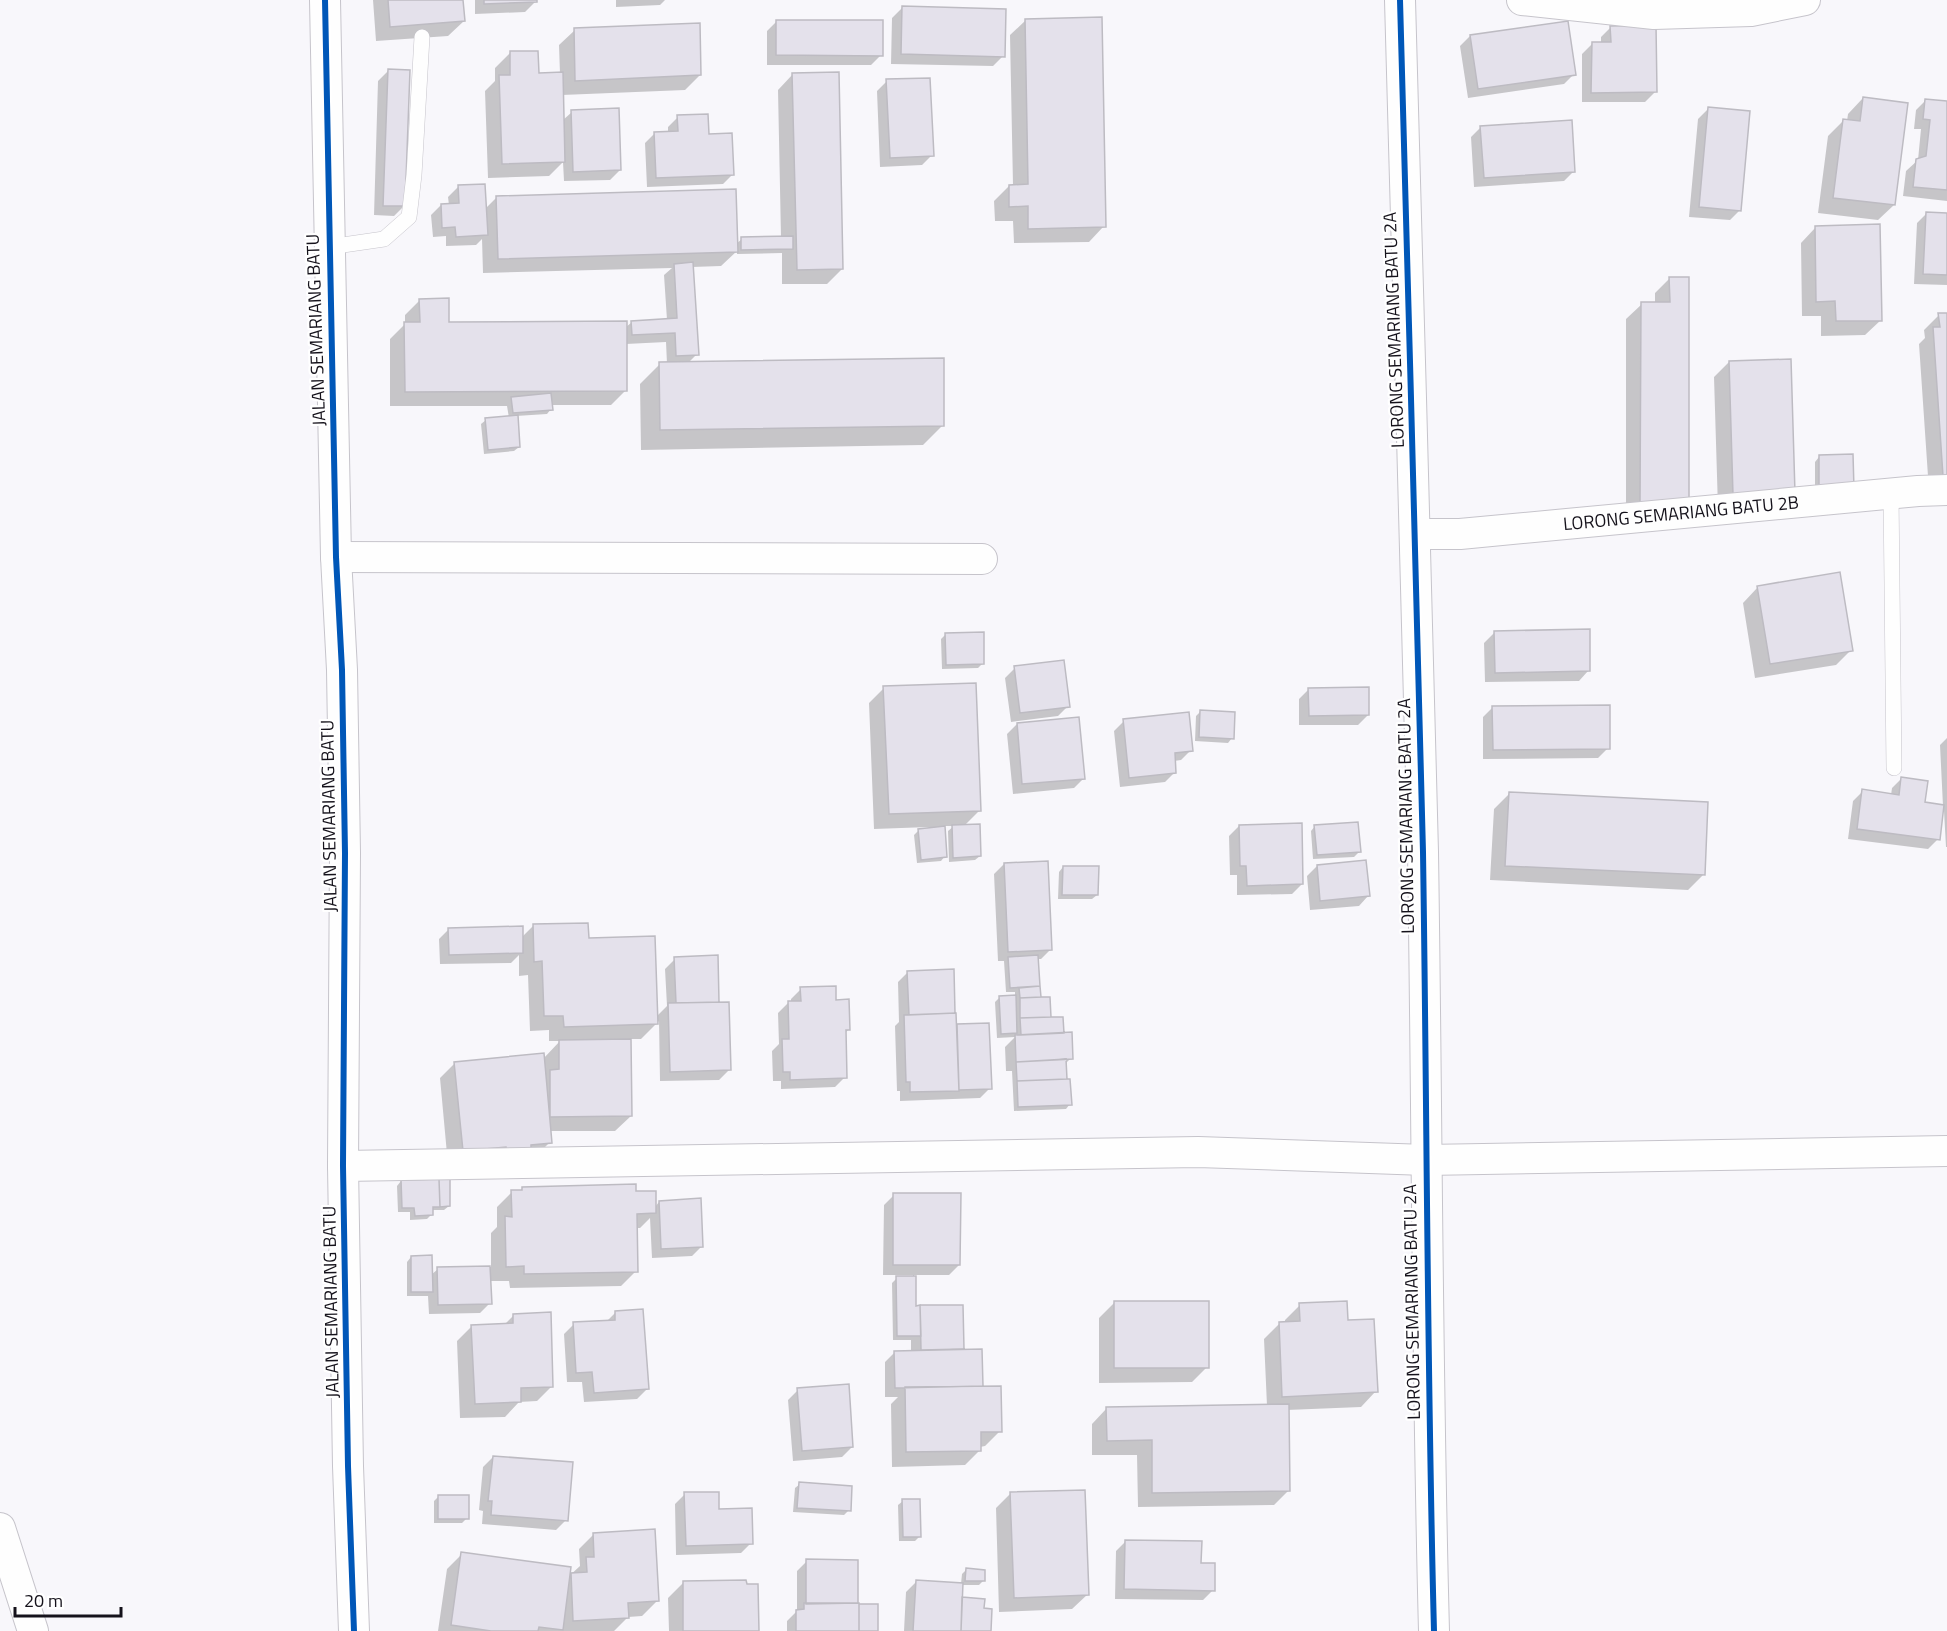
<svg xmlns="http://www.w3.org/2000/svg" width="1947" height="1631" font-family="'Titillium Web',sans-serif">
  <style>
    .shadow { fill: #0003 }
    .building { fill: #e4e1eb; stroke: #bdbbc2; stroke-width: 1.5 }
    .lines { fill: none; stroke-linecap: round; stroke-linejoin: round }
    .lane-casing { stroke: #c6c4cb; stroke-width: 16 }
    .street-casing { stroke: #c6c4cb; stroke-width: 32 }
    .lane { stroke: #fefefe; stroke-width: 15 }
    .street { stroke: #fefefe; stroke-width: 30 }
    .cycleway-casing { stroke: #fff; stroke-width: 10 }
    .cycleway { stroke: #0057b8; stroke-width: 6 }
    .labels { text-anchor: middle; stroke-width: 4.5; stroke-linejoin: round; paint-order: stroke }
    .street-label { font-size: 18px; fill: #15121b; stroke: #fff }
  </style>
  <rect width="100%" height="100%" fill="#f8f7fb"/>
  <path class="shadow" d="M373,0h89l2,21 -16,15 -72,5z
    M475,0h60v2l-10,10 -50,2z
    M616,0h49l-5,5 -44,2z
    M902,8l101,48 -10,10 -102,-2 1,-46z
    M1026,20l78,206 -15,16 -75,1 -1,-22h-18l-1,-20 15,-15h4l-3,-151z
    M777,21l104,34 -10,10h-104v-34z
    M1611,27l44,65 -10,10h-63v-48l10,-10h9v-7z
    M575,30l125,45 -15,15 -123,5 1,25 9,-8 48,58 -10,10 -46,1 -1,-19 -14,14 -61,2 -3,-87 10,-10v-13l15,-15 28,21h22l-1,-29z
    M1470,36l104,38 -10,10 -96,14 -8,-52z
    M388,71l16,135 -10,10 -20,-1 4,-134z
    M793,74l49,195 -15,15h-45v-31l-45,1v-3l-16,15 -29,1 5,87 -9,9 255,62 -20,20 -282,5 -1,-66 20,-20h7l-1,-22 -40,2v46l-15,15h-60v4l-4,5 -31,2 3,31 -5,4 -30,3 -3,-30 5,-4 23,-2 -2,-12h-117v-67l15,-15v-9l15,-15 28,24 177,4 7,-6 35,-2 -3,-45 8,-7 -189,5 -1,-34 -6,6 -30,1v-10l-13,1 -2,-22 10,-10h8l-1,-8 10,-10 27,22 11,-11 240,46 6,-5 39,-1 -3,-148z
    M887,81l45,74 -10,10 -42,2 -3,-76z
    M1863,98l31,107 -16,15 -60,-7 10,-77 15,-15h4l1,-7z
    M1926,100l21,3v98l-44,-5 3,-25 12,-11 3,-31h-7l2,-19z
    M1708,109l32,101 -10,10 -41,-3 9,-98z
    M678,117l29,18 26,39 -10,10 -76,3 -2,-44 10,-10h13v-6z
    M1481,127l93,44 -10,10 -90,6 -3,-50z
    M1927,213l20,1v71l-33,-1 3,-61z
    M1816,227l65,93 -16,15 -44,1v-20h-19l-1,-73z
    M1670,278l18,225 -62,15v-199l16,-15h13v-11z
    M1947,314v175l-18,2 -10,-147 6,-6 -1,-8 15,-15z
    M1729,362l50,146 -61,1 -4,-132z
    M1852,456l-37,37v-31l4,-5z
    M1758,587l93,63 -15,15 -81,13 -12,-75z
    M1494,633l94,38 -9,10 -94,1 -1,-39z
    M946,634l37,29 -5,5 -36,1 -1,-30z
    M1015,668l53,38 -10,10 -47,6 -6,-44z
    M884,688l96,122 -16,16 16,30 -5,4 -26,2 -1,-31 6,-5h-11l2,30 -4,5 -24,2 -3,-28 5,-5 10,-1v-2l-55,2 -5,-126z
    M1309,689l59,26 -10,10h-59v-26z
    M1493,707l115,41 -10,10 -115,1v-42z
    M1201,711l31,27 -4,5 -33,-2 1,-25z
    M1124,721l67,29 -10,10 -7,1 1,11 -10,10 -45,5 -6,-56z
    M1018,723l66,55 -10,10 -61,6 -6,-60z
    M1947,738v109h-1l-2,-36h-2l-4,28 -10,10 -80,-10 5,-38 10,-10 28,4 1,-7 10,-10 21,25 20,3 -3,-61z
    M1509,794l194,81 -15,15 -198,-10 4,-71z
    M1239,826l63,58 -10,10 -55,1v-20h-7l-1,-39z
    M1315,826l44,26 -5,5 -41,2 -2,-28z
    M1004,864l47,85 -10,10h-4l2,40 11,20 12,15 9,24 -6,6 5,40 -4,5 -52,2 -2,-40h-6l-1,-24 10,-10 -18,1 -2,-36 5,-5 15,-1v-4h-9l-2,-31h-6l-4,-87z
    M1317,866l51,30 -9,10 -49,4 -3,-34z
    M1063,867l34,28 -5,4h-34l1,-27z
    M533,926l54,13 69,78 11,-11 -2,-37 10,-10 41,-2 2,47 11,66 -10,10 -59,1 -1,-60 -18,18h-11l1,77 -16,15h-66l1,11 -15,15 -87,8 -8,-87 15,-15 88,-4 17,-18h-11v-11l-19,1 -2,-56 -9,1v-21l-8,8 -71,1 -1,-25 10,-10 72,9z
    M952,971l3,55 33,-2 2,64 -10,10 -80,3v-10h-3l-2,-65 4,-4 -1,-40 10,-10z
    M801,989l34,12 13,29 -4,4 1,43 -10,10 -54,2v-8h-8l-1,-30 7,-7 -1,-31 10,-10h3v-4z
    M401,1181l48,25 -5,4h-12l-1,5 -4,4 -17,1v-8h-12l-1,-26z
    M523,1188l112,5 20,14 4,-5 43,44 -10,10 -40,2 -2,-40 -10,10h-5l1,43 -15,15 -111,2 -1,-7h-20l1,22 -10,10 -51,1 -1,-18h-21v-34l4,-5 20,18 7,-6 53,-2v-34l6,-6v-20l15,-15h7z
    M894,1195l65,70 -10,10h-35l1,32 47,-1v45l19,-1v38l19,43 -15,15 -5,1v3l-15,15 -73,2 -1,-63 7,-7h-13v-35l10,-10h16v-12h-18l-1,-57 5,-5h16v-3h-30l1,-70z
    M1114,1303l93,64 -15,15 -93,1v-65z
    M1300,1305l47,17 29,69 -15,16 -74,3 2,80 -15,15 -136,2 -1,-52h-45v-31l15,-16 160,-2 -3,-67 15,-15 6,-1v-3z
    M616,1312l31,77 -10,10 -53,3 -2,-20h-15l-3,-48 10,-10 32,-2z
    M513,1316l39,70 -15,15 -18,1 -14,15 -45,1 -3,-77 15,-15 33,-2z
    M798,1390l54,57 -10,10 -49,4 -5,-61z
    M493,1457l73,63 -10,10 -74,-6 1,-13 -4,-1 4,-43z
    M800,1484l49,26 -5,5 -51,-3 2,-24z
    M1011,1493l77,101 -16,15 -73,3 -3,-104z
    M685,1494l66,49 -10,10 -65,2 -1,-51z
    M439,1496l28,22 -5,5h-28v-22z
    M903,1501l17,35 -5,5h-16l-1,-36z
    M594,1534l63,67 -15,15 -14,1 -14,14h-176l9,-62 15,-15 106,23 12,-11 -1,-17z
    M1126,1541l74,23 13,26 -10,10 -88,-1 1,-48z
    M807,1561l50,47 19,23h-89v-10l10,-10v-40z
    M966,1570l17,11 -4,4h-18v14l22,10 6,22h-85l2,-39 10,-10 45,2 1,-10z
    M683,1583l75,48h-89l-1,-33z"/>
  <path class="building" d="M388,0h75l2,21 -75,6z
    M484,0h53v2l-53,2z
    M902,6l104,3 -1,48 -104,-3z
    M1102,17l4,210 -78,2v-23l-19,1v-22l19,-1 -3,-165z
    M776,20h107v36l-107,-1z
    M1568,21l8,54 -98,14 -8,-54z
    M700,23l1,52 -126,6 -1,-53z
    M1656,25l1,67 -66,1 1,-51h19l-1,-16z
    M510,51h28l1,22 24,-1 2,90 -63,2 -3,-89h11z
    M388,69l22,1 -5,136h-22z
    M839,72l4,197 -46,1 -5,-197z
    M930,78l4,78 -44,2 -4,-79z
    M1863,97l45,6 -13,102 -62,-7 10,-79 17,2z
    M1925,99l22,2v89l-34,-3 3,-28 10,-3 4,-36 -7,-1z
    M1708,107l42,4 -9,100 -42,-4z
    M619,108l2,62 -48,2 -2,-62z
    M708,114l1,20 23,-1 2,42 -78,3 -2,-46 24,-1 -1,-16z
    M1572,120l3,52 -91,6 -4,-52z
    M485,184l3,51 -32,2 -1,-10 -13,1 -1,-24 18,-1 -1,-18z
    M736,189l2,63 -240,7 -2,-63z
    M1926,212l21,1v62l-24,-1z
    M1880,224l2,97h-46l-1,-20 -19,1 -1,-76z
    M793,236v13l-52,1v-13z
    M693,262l6,93 -23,1 -1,-23 -43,2 -1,-14 46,-3 -3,-54z
    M1669,277h20v226h-49l1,-201h29z
    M449,298v24l178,-1v70l-222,1 -1,-70h16l-1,-23z
    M1938,313h9v163h-4l-10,-149h7z
    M944,358v68l-284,4 -1,-68z
    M1791,359l4,134 -62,2 -4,-134z
    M551,393l2,17 -40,3 -2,-16z
    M518,415l2,32 -32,3 -3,-32z
    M1853,454l1,35h-35v-34z
    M1840,572l13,79 -83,13 -13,-78z
    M1590,629v42l-95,2 -1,-42z
    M984,632v32l-38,1 -1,-32z
    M1064,660l6,47 -50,6 -6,-47z
    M976,683l5,128 -92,3 -6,-128z
    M1369,687v28l-60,1 -1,-28z
    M1610,705v44l-117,1 -1,-44z
    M1200,710l35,2 -1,27 -35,-2z
    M1189,712l4,39 -18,2 1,20 -47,5 -6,-59z
    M1079,717l6,62 -63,5 -5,-61z
    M1901,777l27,4 -3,21 19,3 -4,35 -83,-11 5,-40 37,6z
    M1509,792l199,10 -3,73 -200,-9z
    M1358,822l3,30 -44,3 -3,-30z
    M1302,823l1,61 -56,2 -1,-20h-6l-1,-41z
    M980,824l1,32 -28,2 -1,-33z
    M945,826l2,31 -26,3 -3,-31z
    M1366,860l4,36 -50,5 -3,-36z
    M1048,861l4,89 -44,2 -4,-89z
    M1063,866h36l-1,29h-36z
    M588,923l1,15 66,-2 3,88 -94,3 -1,-11h-19l-2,-55 -8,1 -1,-38z
    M523,926v27l-74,2 -1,-27z
    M718,955l1,47 -43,1 -2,-46z
    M1038,955l2,31 -30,2 -2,-31z
    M954,969l1,44 -46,2 -2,-44z
    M836,986v14l13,-1 1,31h-4l1,48 -57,2v-8h-7l-1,-33h7l-1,-38h13l-1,-14z
    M1040,986l1,11 -21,1 -1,-10z
    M1016,995l1,38 -16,1 -2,-38z
    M1041,997h9l1,20 -31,1v-20z
    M729,1002l2,68 -61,2 -2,-69z
    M956,1013l3,78 -49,1v-10h-4l-2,-67z
    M1051,1017h12l1,16 -43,2 -1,-17z
    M989,1023l3,66 -33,1 -2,-66z
    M1072,1032l1,27 -57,3 -1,-27z
    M631,1039l1,77 -82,1v-47l9,-1v-29z
    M544,1053l8,90 -21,2v7l-24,2 -1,-7 -43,4 -9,-89z
    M1066,1059l1,20 -50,2 -1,-19z
    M1067,1079h3l2,26 -54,2 -1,-26z
    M439,1179h11v27l-10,1z
    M439,1179l1,28h-7v8l-18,1 -1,-8h-12l-1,-28z
    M636,1184v7h20v22l-19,1 1,58 -114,2v-8l-18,1 -1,-51 7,1 -1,-27h11v-3z
    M893,1193h68l-1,72h-67z
    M701,1198l2,49 -42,2 -2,-48z
    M432,1255l1,37h-22v-36z
    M490,1266l2,38 -54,1 -1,-38z
    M896,1276h20v30l4,-1 1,31h-24z
    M1114,1301h95v67h-95z
    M1347,1301l1,19 26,-1 4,73 -96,5 -3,-75 21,-1 -1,-18z
    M920,1305h43l1,44 -43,1z
    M643,1309l6,80 -55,4 -2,-21 -16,1 -3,-51 42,-2v-9z
    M551,1312l2,75 -32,1v14l-46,2 -4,-79 42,-2v-9z
    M982,1349l1,37 -88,2 -1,-37z
    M849,1384l4,63 -51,4 -5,-63z
    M1001,1386l1,46h-21v19l-75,1 -1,-65z
    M1289,1404l1,87 -138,2v-53l-45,1 -1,-34z
    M493,1456l80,6 -5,59 -77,-6 1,-14h-4z
    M799,1482l53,4 -1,25 -54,-3z
    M1085,1490l4,105 -75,3 -4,-106z
    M684,1492h35v17l33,-1 1,36 -67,2z
    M438,1495h31v24h-31z
    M902,1499h18l1,38h-18z
    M655,1529l4,72 -31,2 1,15 -56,3 -2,-48 16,-1 -1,-15h8l-1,-24z
    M1125,1540l77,1 -1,22h14v28l-91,-2z
    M461,1552l110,15 -8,63 -24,-3 -1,4h-47l-40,-6z
    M806,1559l52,1v43l-52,1z
    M966,1568l19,2v11h-20z
    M746,1580l1,4h11l1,47h-76v-50z
    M916,1580l47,3 -2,48h-48z
    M962,1597l23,2 -1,9 8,1 -1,22h-30z
    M804,1603h55v28h-63v-21l8,-1z
    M859,1604h19v27h-19z"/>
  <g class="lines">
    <g class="lane-casing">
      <path id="lane" d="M329,247l55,-8 25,-22 5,-42 8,-138
        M1891,493l3,275"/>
    </g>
    <g class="street-casing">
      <g id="street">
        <path d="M325,0l11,557 6,113 3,183 -2,313 5,300 6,165"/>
        <path d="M1400,0c6,284 18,568 23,852 4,260 4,519 11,779"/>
        <path d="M1522,0l132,14 97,-3 54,-11"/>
        <path id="s1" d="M1415,534h45l458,-43 29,-1"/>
        <path d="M336,557l646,2"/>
        <path d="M343,1166l855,-14 228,8 521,-9"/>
        <path d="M0,1528l33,103"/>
      </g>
    </g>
    <use href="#lane" class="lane"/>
    <use href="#street" class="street"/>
    <g class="cycleway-casing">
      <path id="cycleway" d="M325,0l11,557 6,113 3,183 -2,313 5,300 6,165
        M1400,0c6,284 18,568 23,852 4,260 4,519 11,779"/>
    </g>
    <use href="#cycleway" class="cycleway"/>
  </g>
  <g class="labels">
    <g class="street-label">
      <text transform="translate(316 330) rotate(-92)" y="6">JALAN SEMARIANG BATU</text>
      <text transform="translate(1394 330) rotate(-92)" y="6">LORONG SEMARIANG BATU 2A</text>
      <text dy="6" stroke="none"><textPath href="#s1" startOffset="267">LORONG SEMARIANG BATU 2B</textPath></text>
      <text transform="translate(329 816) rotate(-91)" y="6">JALAN SEMARIANG BATU</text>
      <text transform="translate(1406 816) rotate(-91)" y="6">LORONG SEMARIANG BATU 2A</text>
      <text transform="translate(331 1302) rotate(-91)" y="6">JALAN SEMARIANG BATU</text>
      <text transform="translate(1412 1302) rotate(-91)" y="6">LORONG SEMARIANG BATU 2A</text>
    </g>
  </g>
  <path d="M15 1607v9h106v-9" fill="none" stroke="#15121b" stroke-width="3"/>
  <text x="24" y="1607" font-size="18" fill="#15121b" stroke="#ffffff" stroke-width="4.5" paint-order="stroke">20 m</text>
</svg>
